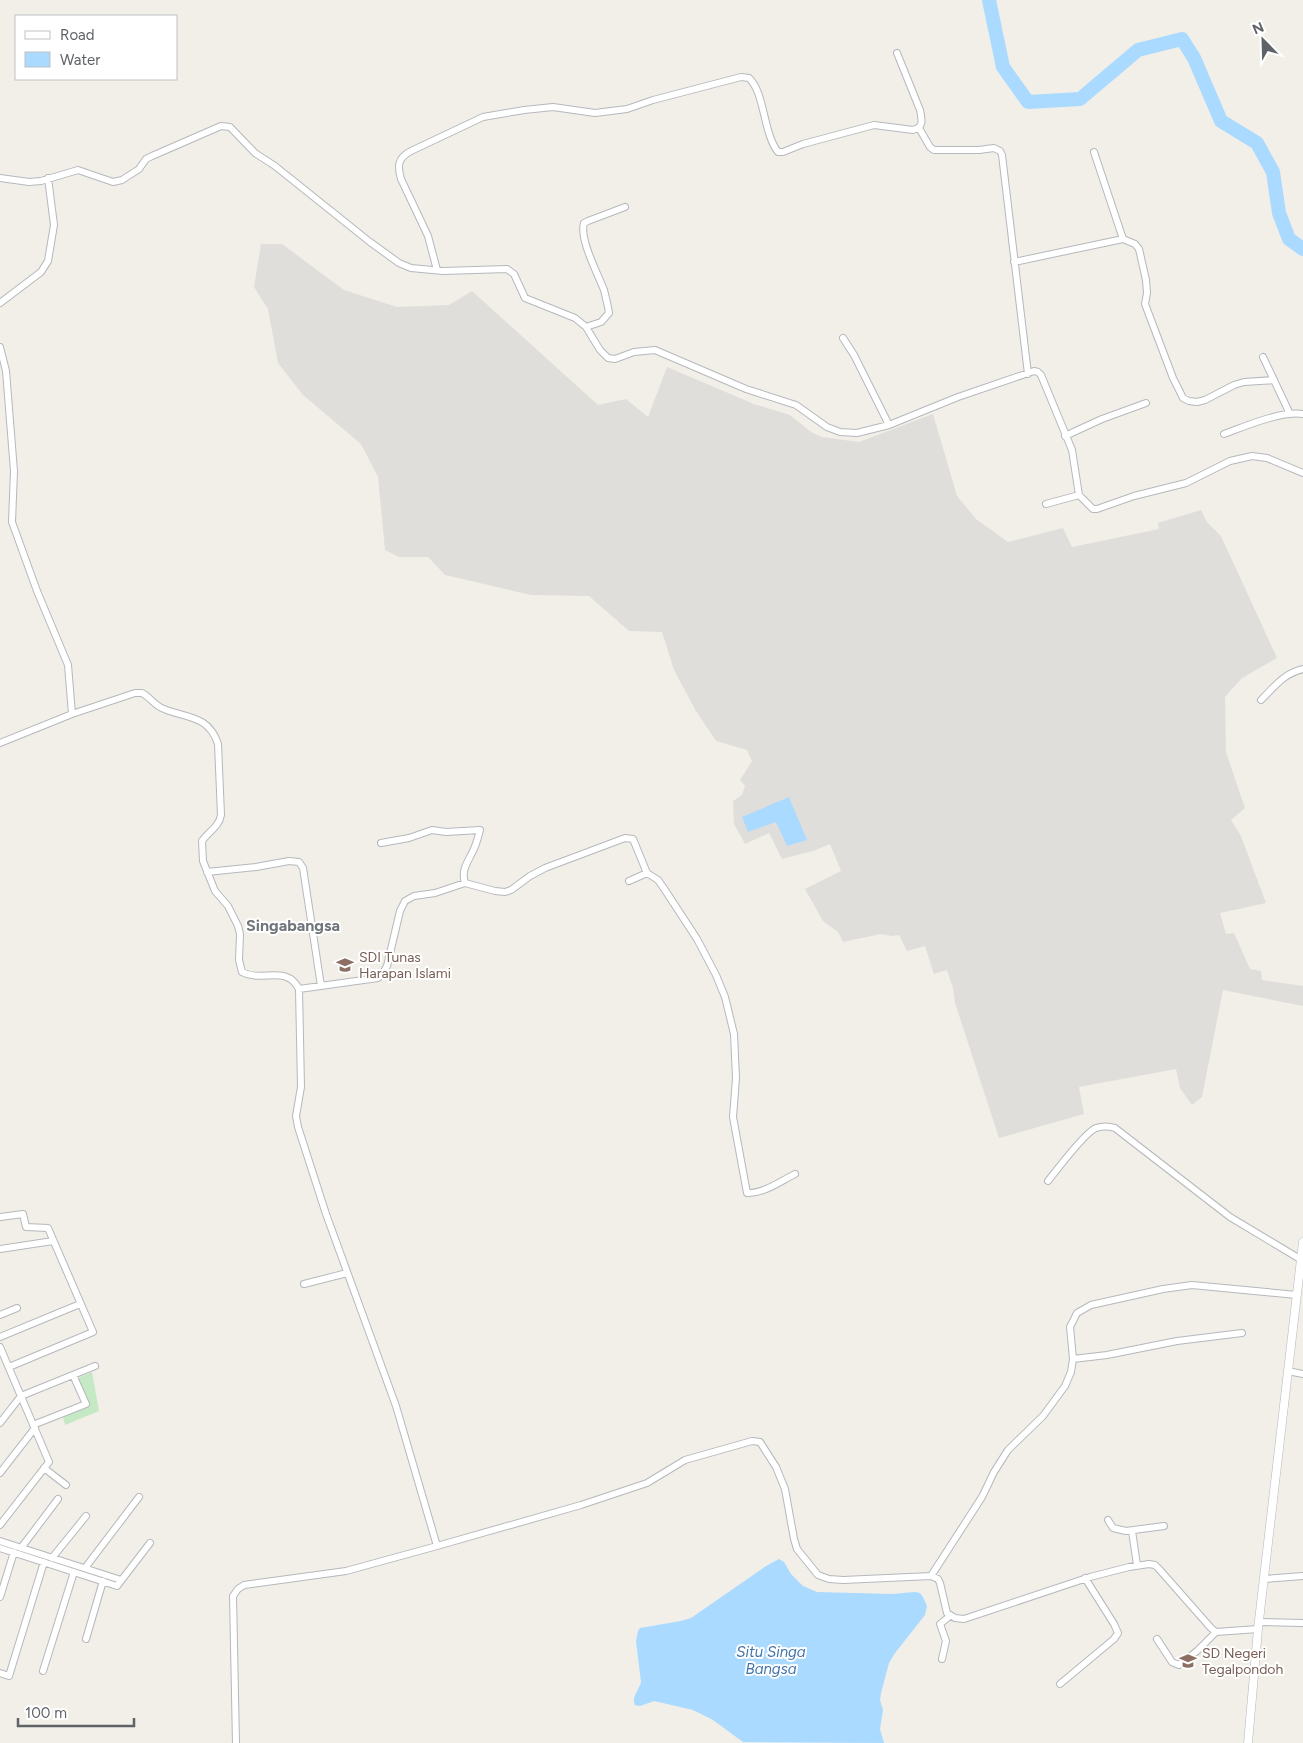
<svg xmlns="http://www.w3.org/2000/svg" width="1303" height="1743" font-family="Figtree,sans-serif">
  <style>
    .industrial { fill: #e0deda }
    .green { fill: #c5e8c5 }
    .water { fill: #aadaff }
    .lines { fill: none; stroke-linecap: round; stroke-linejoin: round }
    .river { stroke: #aadaff; stroke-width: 14 }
    .minor-casing { stroke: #b5b8bc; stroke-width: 8 }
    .tertiary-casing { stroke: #b5b8bc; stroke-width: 9 }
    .minor { stroke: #fff; stroke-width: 6 }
    .tertiary { stroke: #fff; stroke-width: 8 }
    .labels { text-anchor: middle; stroke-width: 4; stroke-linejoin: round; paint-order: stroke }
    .education-label { font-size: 14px; fill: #785e54; stroke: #fff; text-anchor: start }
    .water-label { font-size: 15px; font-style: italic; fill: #4174aa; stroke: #fff }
    .quarter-label { font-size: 16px; font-weight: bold; fill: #70757a; stroke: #fff }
  </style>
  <rect width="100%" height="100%" fill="#f1efe8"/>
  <path class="industrial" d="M261,244h21l62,46 53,17 52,-2 23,-14 126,114 28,-6 22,18 19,-50 87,37 36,11 21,17 11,5 37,5 74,-28 24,82 19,23 32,23 55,-14 9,19 87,-18 -1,-6 43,-13 6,12 14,14 56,122 -35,20 -17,19 1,55 19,56 -14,12 10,16 25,67 -46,10 6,21 8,-1 16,36 11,2 1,9 41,6v20l-80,-16 -21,107 -10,8 -12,-17 -4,-19 -97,18 5,27 -85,24 -44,-135 -2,-15 -6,-18 -13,4 -9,-28 -18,5 -8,-16 -8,1 -10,-2 -38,8 -5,-10 -15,-11 -18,-32 36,-18 -11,-27 -17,7 -31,8 -13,-26 -24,11 -11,-20 -1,-23 9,-6 3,-9 -5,-6 12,-19 -5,-11 -31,-9 -20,-30 -22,-41 -12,-38 -33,-1 -40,-35 -58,-1 -86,-20 -17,-18h-29l-14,-7 -7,-73 -17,-33 -58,-49 -25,-32 -10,-54 -14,-22z"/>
  <path class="green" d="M92,1372l7,39 -34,14 -2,-8 27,-11 -12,-28z"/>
  <path class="water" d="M789,797l18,43 -20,6 -11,-24 -28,10 -6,-15z
    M779,1559l5,3 7,12 12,12 14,6 75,2 23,-2 5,1 3,4 4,9 -2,9 -30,38 -6,10 -8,30 -1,7 3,10 -3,19 4,14 -141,-1 -30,-22 -20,-10 -39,-9 -14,5 -5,-1c-4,-7 4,-15 6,-23l-5,-41 2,-10 2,-3 41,-7 10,-3 75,-52z"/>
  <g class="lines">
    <path class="river" d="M989,0l14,67 25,35 52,-3 58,-49 44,-11 12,19 27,63 36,22 16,29 6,41 10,26 14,10"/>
    <g class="minor-casing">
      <path id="minor" d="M919,128l11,19 4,3h45l15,-2 6,3 2,4 26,219
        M1094,152l29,87
        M0,178l29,4 12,-1 37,-11 35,12 9,-2 17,-11 7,-10 6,-3 69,-30 9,1 25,26 20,13 95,76 29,21 12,5 32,3 64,-2 7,5 11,24 50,20 11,9 14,23 8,8 7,1 19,-7 21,-2 91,39 50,16 31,22 13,5 17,1 32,-8 69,-28 76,-26 4,1 3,3 31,75 7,45 14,14h4l37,-13 52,-13 44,-22 22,-5 15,2 36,15
        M1014,262l109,-23 12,5 4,5 7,31 1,13 -2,11 28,74 10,20 6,3 8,1 8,-2 29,-15 10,-3 30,-2
        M437,270l-9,-34 -27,-57c-4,-14 -3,-21 10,-28l72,-34 41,-7 29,-3 42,6 32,-4 26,-9 88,-23 8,1c16,15 14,55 29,74h5l20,-8 71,-19 39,5c11,-3 9,-10 7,-20l-23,-57
        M0,303l41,-31 7,-11 6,-36 -6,-47
        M586,327l15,-5 8,-9c-1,-7 -3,-15 -5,-23 -6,-16 -25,-51 -20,-67l4,-2 37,-14
        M843,338l11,17 35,70
        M0,347l6,24 8,100 -2,51 25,69 31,74 4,49 -72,29
        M1263,357l27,57
        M1224,434c22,-8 56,-23 79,-20
        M1065,436l37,-17 44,-16
        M1046,504l33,-9
        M1261,700c14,-14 22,-26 42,-31
        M72,714l63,-21h7c8,4 13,13 22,16 22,9 45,6 54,35l3,71c-2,12 -12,16 -19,26l1,20 12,30 13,15 10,20 2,8 -1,26 3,12c20,11 44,-8 57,17l2,98 -5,29 2,11 28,87 70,192 41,140 -91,25 -102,14 -6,4 -5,7 3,147
        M381,843l28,-5 23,-8 14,2 34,-2c-2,8 -4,16 -8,23 -5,10 -11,18 -7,30
        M207,872l49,-5 33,-6 10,1 4,6 18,118
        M629,881l18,-8
        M299,989l79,-11 5,-5 4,-7 13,-55 5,-10 9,-5 21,-3 30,-10 30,8 10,1 6,-2 19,-14 15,-8 80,-30 8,1 14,34 11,7 5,7 34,52 19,36 9,22 9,37 2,44 -3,39 14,76c16,1 34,-12 48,-19
        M1048,1181c8,-10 37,-49 48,-53 6,-2 13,-2 19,0l115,89 70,42
        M0,1217l23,-3 3,13 22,1 45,104 -84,35
        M0,1249l53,-8
        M304,1284l43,-11
        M0,1315l17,-7
        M0,1337l80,-33
        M0,1347l49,115 -49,63
        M1073,1359l34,-4 70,-14 65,-8
        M1288,1371l15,3
        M0,1423l21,-27 74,-30
        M33,1425l53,-21 -13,-29
        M44,1468l22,17
        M0,1473l35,-45
        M1108,1520l5,8 13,3 38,-5
        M1132,1531l5,34
        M0,1541l121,39
        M437,1546l144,-41 66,-22 38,-23 67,-19 8,1 16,25 9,22 9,50 3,10 21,26 11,4 14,1 88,-4 7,3 2,4 7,30 8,5 9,1 126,-42 39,-10 20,-3 6,1 4,4 52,59 5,4 42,-3
        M0,1548l117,38 33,-43
        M21,1548l37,-49
        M52,1558l34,-42
        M85,1568l54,-71
        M931,1576l51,-79 12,-25 14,-22 35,-34 22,-30 6,-14 2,-13 -3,-32 7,-14 14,-8 72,-16 29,-4 105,10
        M1264,1579l39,-3
        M0,1597l14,-45
        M1259,1622l44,1
        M86,1639l17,-58
        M1157,1639l15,23 7,3 18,-14 19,-19
        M942,1659l4,-18 -6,-17 10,-8
        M43,1671l31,-99
        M0,1673l9,3 35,-114
        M1060,1684l54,-45 4,-6 -4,-9 -29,-46"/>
    </g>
    <g class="tertiary-casing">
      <path id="tertiary" d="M1248,1743l10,-114 45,-387"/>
    </g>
    <use href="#minor" class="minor"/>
    <use href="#tertiary" class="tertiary"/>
  </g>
  <defs>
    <g id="school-bare" transform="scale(1.35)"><path d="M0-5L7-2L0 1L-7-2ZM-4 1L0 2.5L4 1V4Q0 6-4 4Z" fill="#8d6e63" stroke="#fff" stroke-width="2.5" paint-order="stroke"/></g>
  </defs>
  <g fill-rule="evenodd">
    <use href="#school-bare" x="345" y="965"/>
    <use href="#school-bare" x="1188" y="1661"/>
  </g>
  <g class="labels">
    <g class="education-label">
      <text x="359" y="962">SDI Tunas<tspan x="359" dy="16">Harapan Islami</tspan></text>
      <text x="1202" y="1658">SD Negeri<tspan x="1202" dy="16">Tegalpondoh</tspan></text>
    </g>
    <g class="water-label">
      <text x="771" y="1657">Situ Singa<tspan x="771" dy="17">Bangsa</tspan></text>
    </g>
    <g class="quarter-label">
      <text x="293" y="931">Singabangsa</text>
    </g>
  </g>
  <rect x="15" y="15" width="162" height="65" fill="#ffffff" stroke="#bfc1c3"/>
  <rect x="25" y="31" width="25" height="8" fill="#ffffff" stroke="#bfc1c3"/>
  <text x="60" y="40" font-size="15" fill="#5f6368">Road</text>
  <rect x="25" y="52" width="25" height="15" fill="#aadaff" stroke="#bfc1c3"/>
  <text x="60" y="65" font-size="15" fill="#5f6368">Water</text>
  <g transform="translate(1263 40) rotate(337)" stroke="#ffffff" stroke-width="4" paint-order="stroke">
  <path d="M0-4L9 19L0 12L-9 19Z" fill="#5f6368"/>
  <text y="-8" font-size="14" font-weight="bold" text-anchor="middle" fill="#5f6368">N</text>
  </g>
  <path d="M18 1718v8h116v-8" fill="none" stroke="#5f6368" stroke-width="2.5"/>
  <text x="25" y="1718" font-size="15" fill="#5f6368" stroke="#ffffff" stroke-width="4" paint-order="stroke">100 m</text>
</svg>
